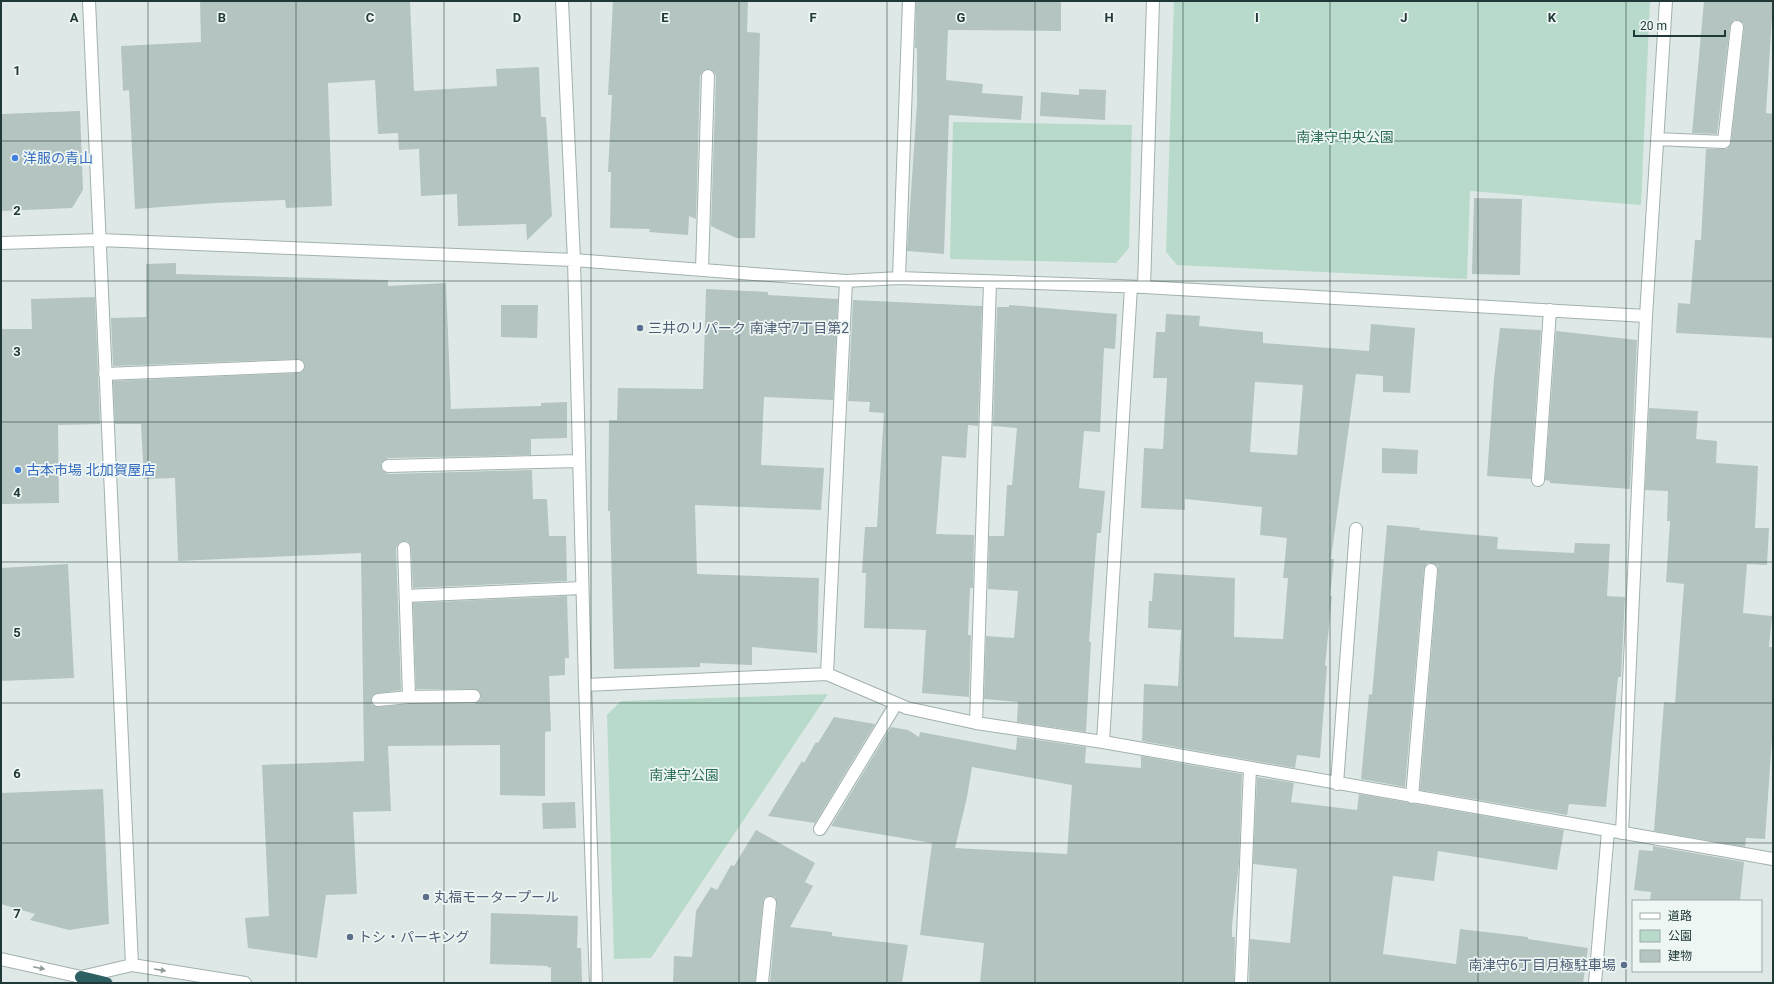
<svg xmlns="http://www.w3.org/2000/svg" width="1774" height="984" font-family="Roboto,'Noto Sans JP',sans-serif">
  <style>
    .green { fill: #b8daca }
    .building { fill: #b4c4c1; fill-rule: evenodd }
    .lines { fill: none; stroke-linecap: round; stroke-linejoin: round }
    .minor-casing { stroke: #a1b0af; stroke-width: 14 }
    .highway-casing { stroke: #bcc3c3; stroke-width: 14 }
    .minor { stroke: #fff; stroke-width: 12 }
    .highway { stroke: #2d5f63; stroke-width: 12 }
    .oneway { fill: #909c9c }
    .grid { fill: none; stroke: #203838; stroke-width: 1; stroke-opacity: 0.55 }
    .shop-dot { fill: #3f7fe0; stroke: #eef6f4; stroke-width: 1.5 }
    .service-dot { fill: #5c6f8a; stroke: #eef6f4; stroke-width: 1.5 }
    .labels { text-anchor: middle; stroke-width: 3.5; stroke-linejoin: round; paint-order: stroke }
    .park-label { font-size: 14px; fill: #2c6d58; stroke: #eef6f4 }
    .shop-label { font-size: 14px; fill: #366cbe; stroke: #eef6f4; text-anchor: start }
    .service-label { font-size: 14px; fill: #4e5e75; stroke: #eef6f4; text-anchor: start }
    .grid-label { font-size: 13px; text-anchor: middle; font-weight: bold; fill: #203838; stroke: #eef6f4; stroke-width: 3.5; stroke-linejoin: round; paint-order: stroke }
  </style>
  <rect width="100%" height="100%" fill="#dee9e7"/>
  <path class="green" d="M1174,1h476l-9,204 -171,-14 -3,88 -290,-14 -11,-13z
    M953,122l179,3 -3,123 -13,15 -166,-4z
    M828,694l-177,264 -37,1 -7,-244 14,-14z"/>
  <path class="building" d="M200,1h210l4,90 83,-5 -1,-17 43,-2 2,50h5l6,99 -25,24 -1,-16 -68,2 -1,-32 -36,2 -2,-47 -20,1 -1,-17 -20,1 -3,-54 -47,3 4,123 -46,2 -1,-8 -70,3 -80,6 -6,-119 -6,1 -2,-45 80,-4z
    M613,1h135l-1,31 13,1 -5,205h-19l-25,-12 5,-150 -2,-4 -5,-3 -5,1 -4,6 -4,143 -7,-3 -1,19 -39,-3 1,-3 -40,-1 1,-56h-3l4,-77h-4z
    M916,1h145v30l-113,-1 -2,50 37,4 -1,9 41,3 -2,24 -72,-5 -5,139 -37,-3 10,-147v-56h-2z
    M1704,1h69l-7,112 7,1v224l-97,-5 2,-30 12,1 5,-64h6l5,-91h21l4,-6 13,-115v-4l-6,-4h-4l-4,6 -13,108 -25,-1z
    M1079,89l27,1 -1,30 -65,-4 1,-24 38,3z
    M80,111l3,79 -11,18 -71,3v-97z
    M1474,198l48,1 -2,76 -48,-1z
    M176,263v11l212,6v6l58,-3 5,126 90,-3v-3l26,-1v36l-36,1v16l-143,3 -7,5 1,7 6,4 144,-4 1,29h14l2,37h17l1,45 -154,7 -2,-41 -4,-6 -7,1 -4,6 5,142 -27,4 -3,3 1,8 7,2 30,-3h65l7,-5 -1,-7 -6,-3h-58l-3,-86 154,-7 2,62h-4v17l-16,1 2,55 -6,1v64l-45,-1v-50l-112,1 3,65 -38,1 4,82 -31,1 -9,63 -69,-10 -3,-30 24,-2 -7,-151 102,-4 -3,-208 -183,8 -3,-83 -31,1 -3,-55h-26l-2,-43 185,-8 4,-1 3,-6 -1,-4 -6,-3 -185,7 -2,-48 35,-1v-53z
    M706,289l62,3v3l70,4 -5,101 -69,-3 -3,68 63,3 -3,42 -126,-5 2,69 122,4 -2,75 -65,-6v18l-52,-2v4l-86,2 -4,-158h-2l1,-91h8l1,-32 85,1z
    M95,297l5,127 -42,1 1,78 -58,1v-175h31l-1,-30z
    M853,300l129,6 -4,120 -10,-1 -2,33 -24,-2 -6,78 38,1 -1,53h-3l-2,47h3l-2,62 -47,-4 4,-63 -62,-2 2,-55h-4l3,-46h12l7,-114 -15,-1 1,-10 -22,-1z
    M501,305h37l-1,33 -36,-1z
    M1009,305l108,9 -2,35 -11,-1 -4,84 -16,-1 -5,57 26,3 -4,42h-4l-8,109h2l-5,90 -69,-10 1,-20 -34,-3 2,-63 28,2 4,-47 -30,-2 1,-53h15l3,-51h5l5,-57 -24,-2 4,-119h12z
    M1166,314l34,2 -1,10 64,6v11l106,8 2,-27 44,4 -5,65 -27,-1v-16l-27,-2 -25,185h3l-4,37h2l-7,70h2l-7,92 -23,-3 -2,13 -153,-27 2,-57 34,2 3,-56 -33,-2 1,-27h3l2,-28 81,5 -1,59 49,2 5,-61h-5l4,-40 -27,-3 2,-28 -77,-8v11l-44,-2 3,-60 19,1 4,-71h-14l3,-46h9zM1255,382l48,3 -6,70 -47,-3z
    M1500,328l41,2 -10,149 -44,-3 7,-98z
    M1556,331l81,9 -7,149 -80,-6v-2l-5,-1z
    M1649,408l49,3 -2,28 21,2 -1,22 42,3 -3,62h14l-2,37 -20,-1 -4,49 29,3 -3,31h4v78l-8,114 -19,-1 -1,9 -91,-16 10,-129 11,1 9,-119 -18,-2 4,-61h-3l1,-30 -23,-1z
    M1382,448l36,2 -1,24 -35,-1z
    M1387,525l33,3 -1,2 79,7 -1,12 77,4 1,-10 35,1 -3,52 18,1 -4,80h-3l-12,130 -37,-3 -2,11 -147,-25 18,-219v-5l-6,-3h-5l-3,6 -19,218 -44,-8 8,-85 3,1z
    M68,564l6,114 -73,3v-113z
    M834,717l41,7 -60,99 -47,-7 34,-55 2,2 12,-21 2,1z
    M891,727l17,3 11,7 1,-5 96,18 1,-13 69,10 -1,16 56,5v-12l101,18 -3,89 -7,62v12h3l-1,46h-254l4,-40 -64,-8 12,-92 -101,-17zM972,767l100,18 -5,69 -112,-6 12,-51z
    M1257,777l37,6 -3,19 66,8 2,-16 205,36 -7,40 -119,-19 -4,30 -41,-5 -10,78 73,10 4,-35 68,8v2l60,9 -5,35h-334l1,-44 40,4 7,-74 -44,-5z
    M103,789l6,135 -40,6 -39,-10 5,-6 -34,-10v-111z
    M575,802l1,26 -33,1 -1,-26z
    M756,830l59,33 -10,19 8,4 -23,41 42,5v4l76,9 -6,38h-132l7,-79 -2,-7 -5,-1 -6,2 -1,4 -8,81h-82l1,-27 18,1 4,-46 15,-24 6,3 14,-25 3,1z
    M1653,846l91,16 -4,39h-90l1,-9 -17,-2 5,-40 14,1z
    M491,913l87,3 -1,32h4l1,35h-31v-16l-3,1v-2l-58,-2z"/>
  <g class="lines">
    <g class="minor-casing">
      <path id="minor" d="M89,1l43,964
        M562,1l12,259 11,425 11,298
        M1657,139l67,3 13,-115
        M1,243l99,-3 474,20 272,21 53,-3 245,9 502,29
        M702,270l6,-194
        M899,278l10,-277
        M1144,287l9,-286
        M105,374l193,-8
        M388,466l191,-5
        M1538,480l12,-170
        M404,548l5,149
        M406,596l176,-8
        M827,674l19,-393
        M585,685l242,-11 80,34 69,15 127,19 670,117
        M378,700l31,-3 65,-1
        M976,723l14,-441
        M1103,742l28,-455
        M1337,784l19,-255
        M1412,797l19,-227
        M820,829l76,-125
        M1622,833l24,-517 20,-315
        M1,959l80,18 6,4
        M81,977l51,-12 113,18
        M762,983l8,-80
        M1241,983l9,-215
        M1595,983l13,-152"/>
    </g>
    <g class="highway-casing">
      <path id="highway" d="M81,977l25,6"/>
    </g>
    <use href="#minor" class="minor"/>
    <use href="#highway" class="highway"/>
  </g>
  <defs><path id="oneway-solid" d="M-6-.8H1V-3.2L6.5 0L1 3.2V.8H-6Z"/></defs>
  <g class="oneway">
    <use href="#oneway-solid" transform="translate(39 968) rotate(12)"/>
    <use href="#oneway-solid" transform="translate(160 970) rotate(9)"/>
  </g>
  <path class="grid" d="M148,1v982M296,1v982M444,1v982M591,1v982M739,1v982M887,1v982M1035,1v982M1183,1v982M1330,1v982M1478,1v982M1626,1v982M1,141h1772M1,281h1772M1,422h1772M1,562h1772M1,703h1772M1,843h1772"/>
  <g class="shop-dot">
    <circle cx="15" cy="158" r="4"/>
    <circle cx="18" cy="470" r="4"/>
  </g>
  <g class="service-dot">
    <circle cx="640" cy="328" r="4"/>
    <circle cx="426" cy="897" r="4"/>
    <circle cx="350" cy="937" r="4"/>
    <circle cx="1624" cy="965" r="4"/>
  </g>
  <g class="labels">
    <g class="park-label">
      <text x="1345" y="142">南津守中央公園</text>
      <text x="684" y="780">南津守公園</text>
    </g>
    <g class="shop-label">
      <text x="23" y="163">洋服の青山</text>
      <text x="26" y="475">古本市場 北加賀屋店</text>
    </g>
    <g class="service-label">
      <text x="648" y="333">三井のリパーク 南津守7丁目第2</text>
      <text x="434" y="902">丸福モータープール</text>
      <text x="358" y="942">トシ・パーキング</text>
      <text x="1616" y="970" text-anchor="end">南津守6丁目月極駐車場</text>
    </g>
  </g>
  <g class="grid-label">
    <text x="74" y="22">A</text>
    <text x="222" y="22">B</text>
    <text x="370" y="22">C</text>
    <text x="517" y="22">D</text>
    <text x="665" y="22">E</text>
    <text x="813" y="22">F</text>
    <text x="961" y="22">G</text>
    <text x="1109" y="22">H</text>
    <text x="1257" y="22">I</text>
    <text x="1404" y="22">J</text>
    <text x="1552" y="22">K</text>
    <text x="17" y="75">1</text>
    <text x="17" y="215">2</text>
    <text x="17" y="356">3</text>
    <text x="17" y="497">4</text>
    <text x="17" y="637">5</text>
    <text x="17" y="778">6</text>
    <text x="17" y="918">7</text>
  </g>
  <rect width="1774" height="984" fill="none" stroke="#203838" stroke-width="4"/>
  <rect x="1632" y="900" width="130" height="72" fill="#eef6f4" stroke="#9caaa9"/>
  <rect x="1640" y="913" width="20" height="6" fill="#ffffff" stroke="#9caaa9"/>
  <text x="1668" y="920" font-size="12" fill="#203838">道路</text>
  <rect x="1640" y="930" width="20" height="12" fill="#b8daca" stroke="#9caaa9"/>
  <text x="1668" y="940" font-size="12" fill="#203838">公園</text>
  <rect x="1640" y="950" width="20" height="12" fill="#b4c4c1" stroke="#9caaa9"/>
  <text x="1668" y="960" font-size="12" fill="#203838">建物</text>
  <path d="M1634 30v6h91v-6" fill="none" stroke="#203838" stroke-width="2"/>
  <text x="1640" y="30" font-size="12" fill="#203838" stroke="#eef6f4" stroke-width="3" paint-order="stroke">20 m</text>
</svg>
